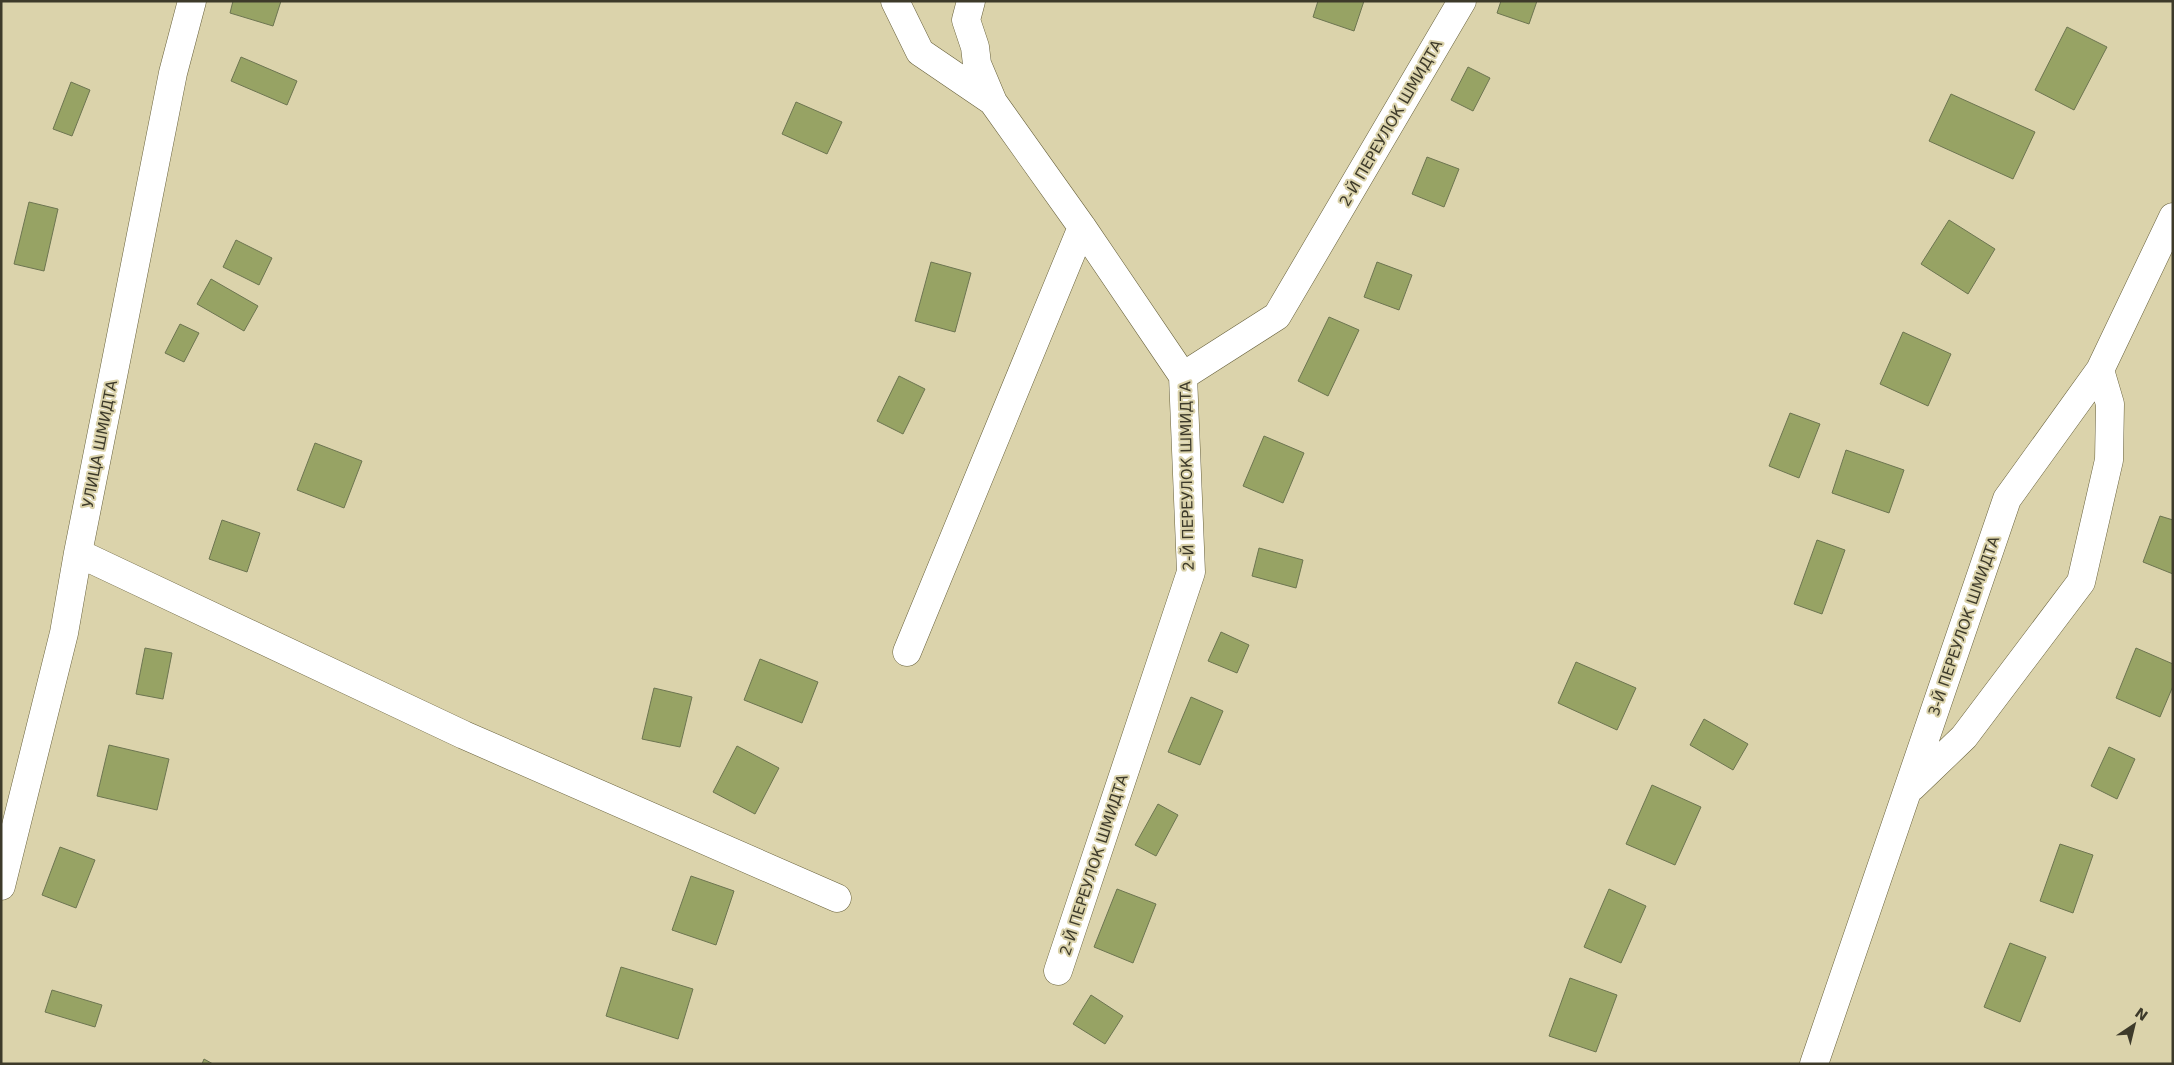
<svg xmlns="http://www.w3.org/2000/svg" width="2174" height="1065" font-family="'DejaVu Sans',sans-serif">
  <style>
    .building { fill: #97a364; stroke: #6d7551 }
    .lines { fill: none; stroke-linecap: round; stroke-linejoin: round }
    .minor-casing { stroke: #67603b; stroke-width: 29 }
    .minor { stroke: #fff; stroke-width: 28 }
    .labels { text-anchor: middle; stroke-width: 4; stroke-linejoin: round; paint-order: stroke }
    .street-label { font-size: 15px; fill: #3d3a2a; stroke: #dbd3ab }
  </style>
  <rect width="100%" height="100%" fill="#dbd3ab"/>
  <path class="building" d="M233,1h48l-8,25 -43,-13z
    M1318,1h46l-10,30 -41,-14z
    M1501,1h36l-8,23 -32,-11z
    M2067,27l40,20 -33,63 -39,-20z
    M241,57l56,24 -10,24 -56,-24z
    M1468,67l22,11 -17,33 -22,-11z
    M71,82l19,8 -18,46 -19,-7z
    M1951,94l84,38 -22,47 -84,-38z
    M796,102l46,20 -15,32 -45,-20z
    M1427,157l32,12 -15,38 -32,-13z
    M29,202l29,7 -14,62 -30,-7z
    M1949,220l46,29 -27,45 -47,-30z
    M236,240l36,18 -13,27 -36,-18z
    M931,262l40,11 -16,59 -40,-11z
    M1377,262l35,13 -13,35 -35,-13z
    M211,279l47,27 -14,25 -47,-27z
    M1329,317l30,13 -31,66 -30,-15z
    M180,324l19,9 -15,29 -19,-9z
    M1903,332l48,22 -23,52 -48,-22z
    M899,376l26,13 -22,45 -26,-13z
    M1790,413l30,11 -21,54 -30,-12z
    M1264,436l40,17 -21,50 -40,-17z
    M315,443l47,18 -18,47 -47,-18z
    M1846,450l58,20 -15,43 -57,-20z
    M2160,516l13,4v54l-30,-12z
    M222,520l38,13 -13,39 -38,-13z
    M1817,540l28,10 -23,64 -28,-10z
    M1259,548l44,12 -7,28 -44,-12z
    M1221,632l28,13 -12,28 -29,-12z
    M145,648l27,5 -9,46 -27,-5z
    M2136,648l37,16v22l-13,31 -44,-19z
    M760,659l58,23 -16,41 -58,-23z
    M1576,662l60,26 -19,42 -59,-27z
    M654,688l38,9 -12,50 -38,-8z
    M1191,697l32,14 -23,54 -32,-13z
    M1704,719l44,25 -15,26 -43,-25z
    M109,745l60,14 -12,51 -60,-14z
    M737,746l42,22 -24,46 -42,-22z
    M2109,747l26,12 -18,40 -26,-13z
    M1652,785l49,22 -26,58 -49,-21z
    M1158,804l20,11 -22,41 -21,-11z
    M2060,844l33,11 -20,58 -33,-12z
    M60,847l35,13 -19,48 -34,-13z
    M691,876l43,15 -18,54 -44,-15z
    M1117,889l39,15 -23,59 -39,-16z
    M1609,889l37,17 -25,57 -37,-16z
    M2010,943l36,14 -26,65 -36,-15z
    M621,967l72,22 -15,50 -72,-23z
    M1570,978l47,17 -21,57 -47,-16z
    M52,990l50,15 -7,22 -50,-15z
    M1091,995l32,21 -18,28 -32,-20z
    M204,1059l9,5h-11z"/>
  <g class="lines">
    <g class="minor-casing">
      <path id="minor" d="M895,1l25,51 72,49
        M971,1l-5,19 9,27 2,17 16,38 89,125 101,149
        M78,553l386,182 373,163
        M907,652l175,-425
        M1912,787l52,-50 117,-155 28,-122 1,-56 -10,-34
        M1,886l63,-253 14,-80 95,-480 19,-72
        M1058,971l133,-399 -8,-196 94,-60 185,-315
        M1814,1064l193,-565 93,-129 73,-153"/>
    </g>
    <use href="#minor" class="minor"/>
  </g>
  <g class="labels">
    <g class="street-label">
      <text transform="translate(1391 123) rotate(-60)" y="5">2-Й ПЕРЕУЛОК ШМИДТА</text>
      <text transform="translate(100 444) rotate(-79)" y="5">УЛИЦА ШМИДТА</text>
      <text transform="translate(1187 476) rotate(-91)" y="5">2-Й ПЕРЕУЛОК ШМИДТА</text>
      <text transform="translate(1964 626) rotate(-71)" y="5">3-Й ПЕРЕУЛОК ШМИДТА</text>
      <text transform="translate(1094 865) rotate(-72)" y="5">2-Й ПЕРЕУЛОК ШМИДТА</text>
    </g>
  </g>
  <rect width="2174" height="1065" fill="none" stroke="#3d3a2a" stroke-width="5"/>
  <g transform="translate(2134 1025) rotate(35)" stroke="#dbd3ab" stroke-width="4" paint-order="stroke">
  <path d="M0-4L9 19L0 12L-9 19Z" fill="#3d3a2a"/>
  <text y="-8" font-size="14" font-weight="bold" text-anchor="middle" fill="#3d3a2a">N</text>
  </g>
</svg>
